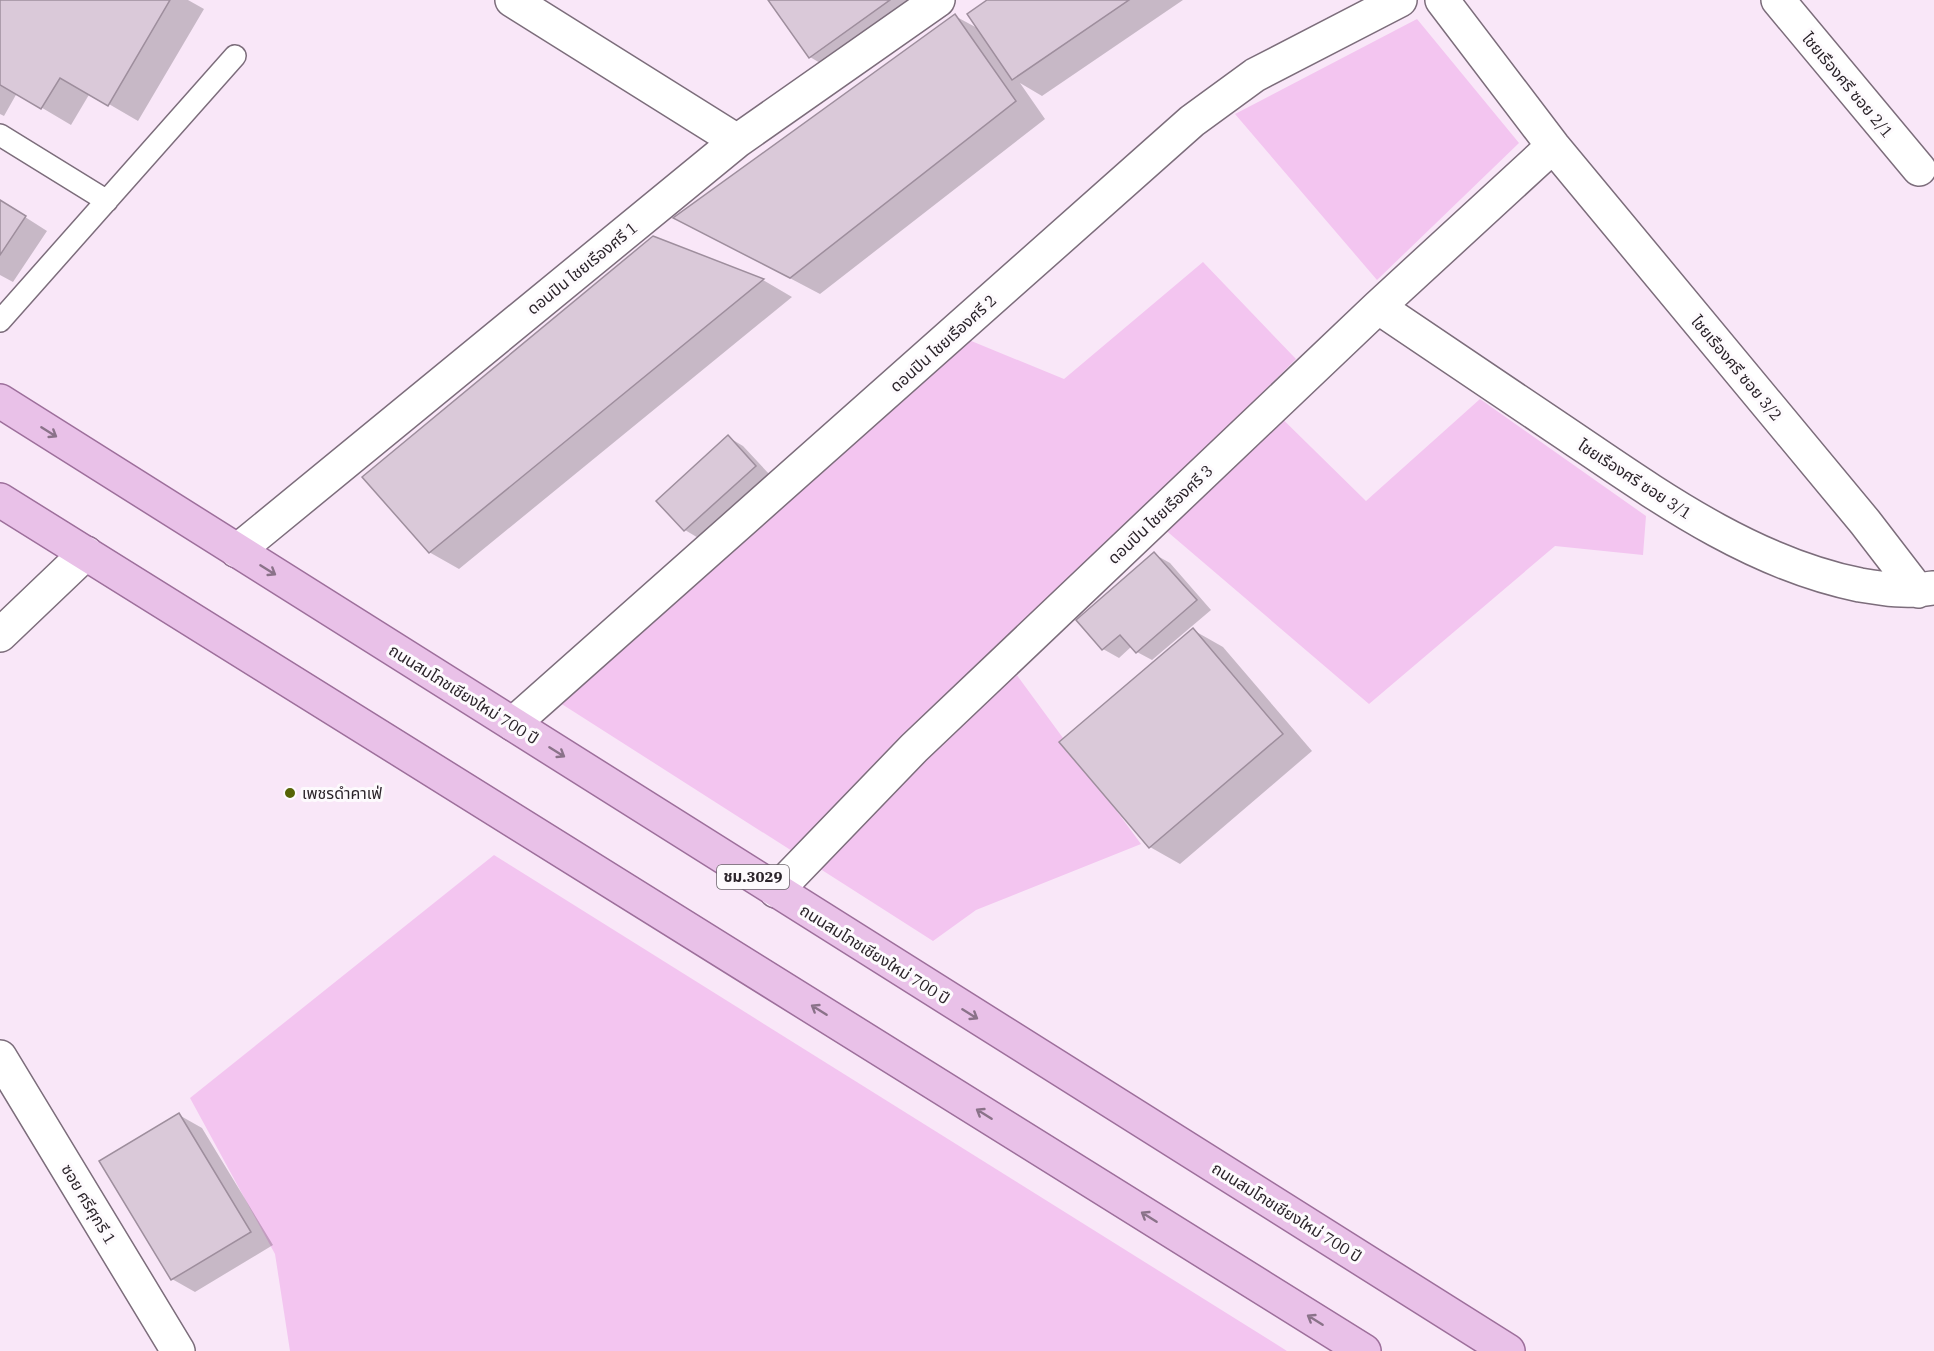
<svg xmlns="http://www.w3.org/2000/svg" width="1934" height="1351" font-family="'IBM Plex Serif','Noto Sans Thai',serif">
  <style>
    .green { fill: #f3c5f0 }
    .shadow { fill: #0003 }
    .building { fill: #dac9d9; stroke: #9e8e9d; stroke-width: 1.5 }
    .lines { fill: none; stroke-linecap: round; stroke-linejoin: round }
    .lane-casing { stroke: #7c6d7b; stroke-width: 24 }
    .street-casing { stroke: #7c6d7b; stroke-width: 36 }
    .primary-casing { stroke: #9d6f9b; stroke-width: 36 }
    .lane { stroke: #fff; stroke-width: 21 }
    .street { stroke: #fff; stroke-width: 33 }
    .primary { stroke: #e9c1e8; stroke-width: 33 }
    .oneway { stroke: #8a7289 }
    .poi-dot { fill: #566305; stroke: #fdfafd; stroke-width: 2 }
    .labels { text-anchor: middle; stroke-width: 6; stroke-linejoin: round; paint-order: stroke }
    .shield { fill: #fdfafd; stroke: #6a6469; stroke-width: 1.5 }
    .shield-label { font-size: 15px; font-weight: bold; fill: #2b242a }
    .street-label { font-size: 16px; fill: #2b242a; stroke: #fdfafd }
    .poi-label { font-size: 16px; fill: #2b242a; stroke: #fdfafd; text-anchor: start }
  </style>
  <rect width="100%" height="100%" fill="#f9e7f8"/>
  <path class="green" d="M1417,19l102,124 -142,137 -142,-166z
    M1203,262l93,97 -37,37 107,105 114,-102 166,117 -3,39 -88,-9 -186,158 -227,-194 -143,141 142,193 -165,66 -43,31 -376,-240 407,-363 100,41z
    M494,855l793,496h-997l-15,-97 -85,-156z"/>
  <path class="shadow" d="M0,0h188l16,9 -66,112 -48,-28 -19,32 -54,-32 -13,23 -4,-2z
    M769,0h162l-99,70 -22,-13z
    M990,0h193l-141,96 -22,-13 25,36 -225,175 -144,-76 279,-202 24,13z
    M0,201l47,30 -34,51 -13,-7z
    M653,237l110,43 29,17 -333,272 -30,-17z
    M728,437l15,9 27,29 -70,64 -15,-9z
    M1154,554l16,9 41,47 -59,50 -15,-8 -5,-6 -13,12 -16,-9 -25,-29z
    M1193,630l30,17 89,104 -132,113 -30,-17z
    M179,1115l23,13 71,117 -78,47 -23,-13z"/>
  <path class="building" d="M0,0h170l-62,106 -48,-28 -19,31 -41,-24z
    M768,0h122l-81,58z
    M987,0h142l-117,80 -45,-66z
    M955,14l61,87 -226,177 -117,-60z
    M0,200l26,16 -26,39z
    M653,236l111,43 -335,274 -67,-76z
    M728,435l28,31 -72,65 -28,-30z
    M1154,552l43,48 -61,53 -16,-18 -18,15 -26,-30z
    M1193,628l90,106 -134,114 -90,-106z
    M179,1113l72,119 -80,48 -72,-119z"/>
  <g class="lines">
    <g class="lane-casing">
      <path id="lane" d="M0,135l107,66
        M0,321l235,-265"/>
    </g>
    <g class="street-casing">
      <path id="street" d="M512,0l225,141
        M1442,0l111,146 312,376 53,69
        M1778,0l141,169
        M1378,307c60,40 119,80 178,120 94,63 190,135 304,158 24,4 48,8 72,3
        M237,551l500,-410 201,-141
        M0,635l86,-82
        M513,724l679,-603 63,-46 145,-75
        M776,891l138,-143 464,-441 175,-161
        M0,1057l178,294"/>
    </g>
    <g class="primary-casing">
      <path id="primary" d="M0,401l1508,950
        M0,500l1364,851"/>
    </g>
    <use href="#lane" class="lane"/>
    <use href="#street" class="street"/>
    <use href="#primary" class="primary"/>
  </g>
  <defs><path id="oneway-shaft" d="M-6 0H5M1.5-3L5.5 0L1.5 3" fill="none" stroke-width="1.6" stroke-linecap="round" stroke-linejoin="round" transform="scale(1.5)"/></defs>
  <g class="oneway">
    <use href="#oneway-shaft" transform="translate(49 432) rotate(32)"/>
    <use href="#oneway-shaft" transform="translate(268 570) rotate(32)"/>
    <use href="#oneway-shaft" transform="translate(557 752) rotate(32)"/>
    <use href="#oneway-shaft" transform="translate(819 1010) rotate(-148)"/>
    <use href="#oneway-shaft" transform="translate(970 1014) rotate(32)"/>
    <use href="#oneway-shaft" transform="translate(984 1114) rotate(-148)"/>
    <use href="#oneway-shaft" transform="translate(1149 1217) rotate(-148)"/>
    <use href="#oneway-shaft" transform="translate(1315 1320) rotate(-148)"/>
  </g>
  <circle class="poi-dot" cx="290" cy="793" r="6"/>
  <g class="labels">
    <rect class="shield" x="717" y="865" width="72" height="24" rx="4.5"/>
    <g class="shield-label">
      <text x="753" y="882">ชม.3029</text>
    </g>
    <g class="street-label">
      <text transform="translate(1848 85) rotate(50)" y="6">ไชยเรืองศรี ซอย 2/1</text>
      <text transform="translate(582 268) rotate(-39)" y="6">ดอนปิน ไชยเรืองศรี 1</text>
      <text transform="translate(943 343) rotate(-42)" y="6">ดอนปิน ไชยเรืองศรี 2</text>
      <text transform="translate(1737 368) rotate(50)" y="6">ไชยเรืองศรี ซอย 3/2</text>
      <text transform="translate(1635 479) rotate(33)" y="6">ไชยเรืองศรี ซอย 3/1</text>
      <text transform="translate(1160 514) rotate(-43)" y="6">ดอนปิน ไชยเรืองศรี 3</text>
      <text transform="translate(464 694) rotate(32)" y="6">ถนนสมโภชเชียงใหม่ 700 ปี</text>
      <text transform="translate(875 954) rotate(32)" y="6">ถนนสมโภชเชียงใหม่ 700 ปี</text>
      <text transform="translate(89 1204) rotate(59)" y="6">ซอย ศรีศุกรี 1</text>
      <text transform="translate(1287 1212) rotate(32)" y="6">ถนนสมโภชเชียงใหม่ 700 ปี</text>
    </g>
    <g class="poi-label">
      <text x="302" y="799">เพชรดำคาเฟ่</text>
    </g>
  </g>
</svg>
